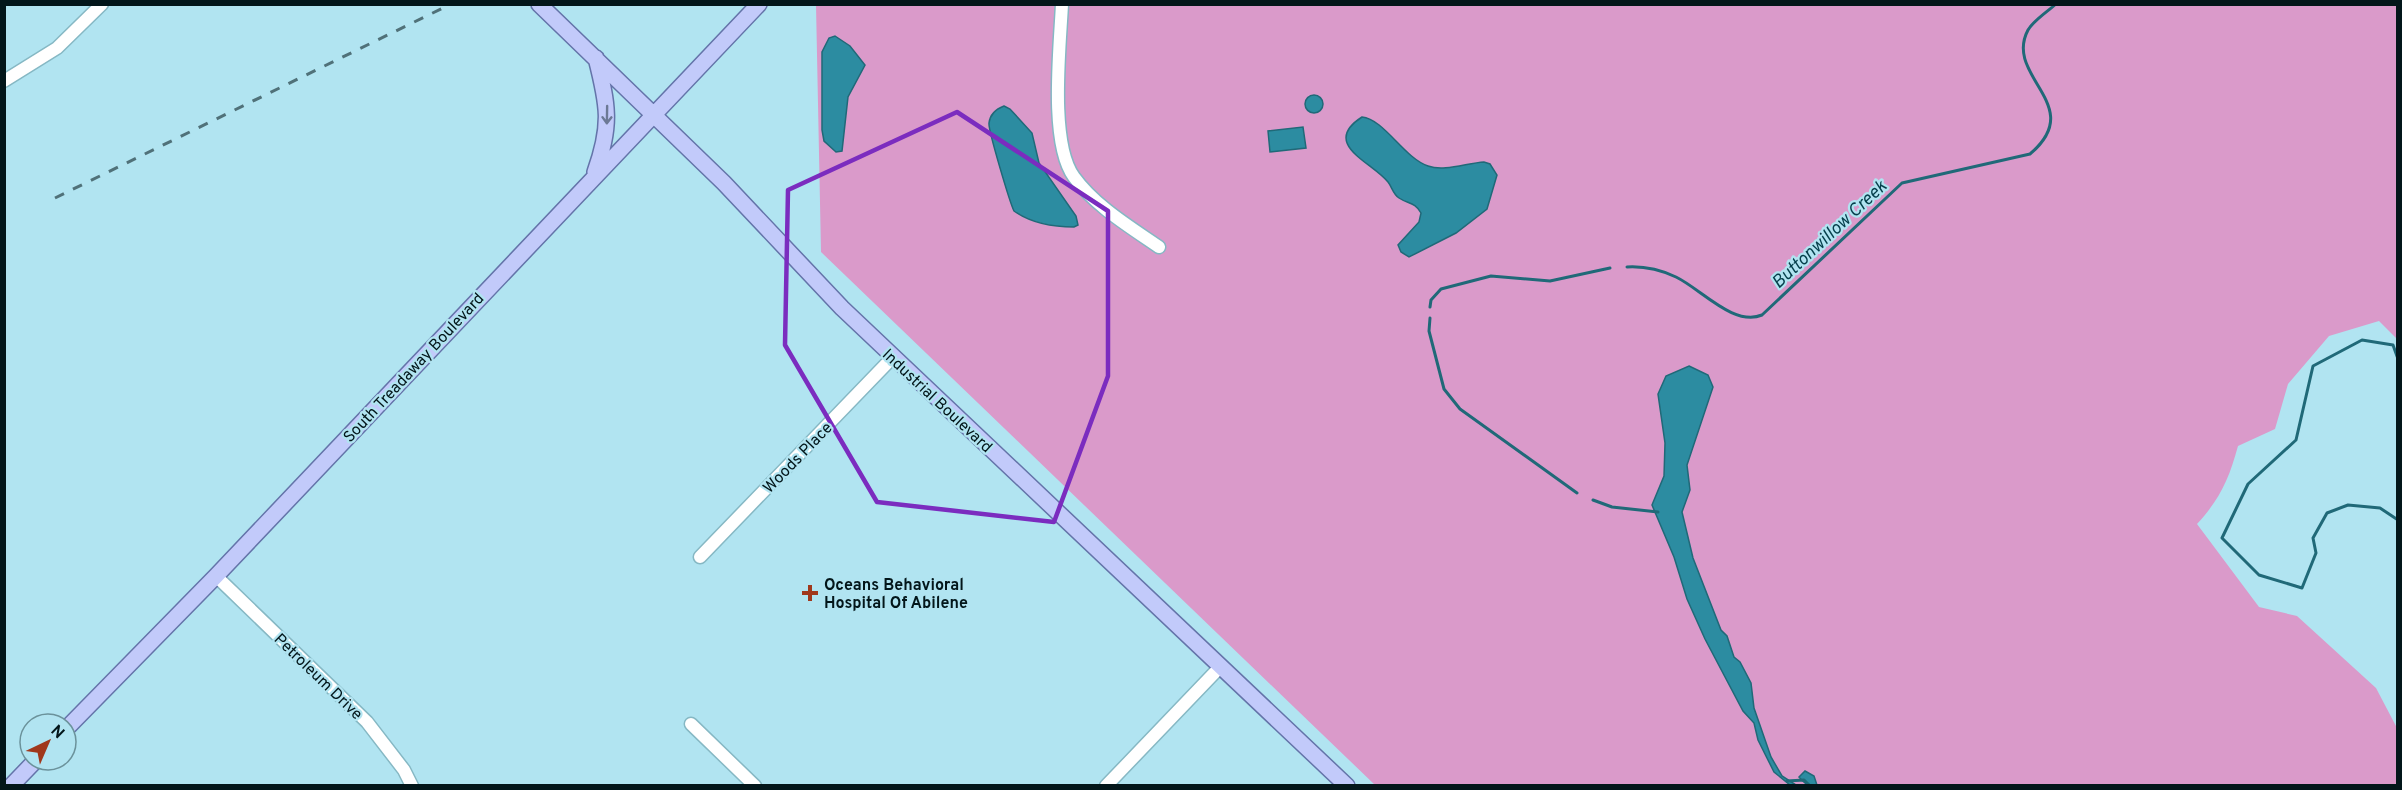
<svg xmlns="http://www.w3.org/2000/svg" width="2402" height="790" font-family="Overpass,sans-serif">
  <style>
    .green { fill: #da9aca }
    .water { fill: #2c8ca1; stroke: #206978; stroke-width: 1.5 }
    .lines { fill: none; stroke-linecap: round; stroke-linejoin: round }
    .stream { stroke: #206978; stroke-width: 3 }
    .minor-casing { stroke: #86b8c4; stroke-width: 15 }
    .major-casing { stroke: #6474a9; stroke-width: 18 }
    .minor { stroke: #fff; stroke-width: 12 }
    .major { stroke: #c2cafa; stroke-width: 15 }
    .rail { stroke: #507179; stroke-width: 3; stroke-dasharray: 10 10; stroke-linecap: butt }
    .oneway { stroke: #6c7995 }
    .marked { fill: none; stroke: #7b2cbf; stroke-width: 4.5; stroke-linejoin: round }
    .poi-dot { fill: #a0381c; stroke: #b1e4f1; stroke-width: 2 }
    .labels { text-anchor: middle; stroke-width: 4.5; stroke-linejoin: round; paint-order: stroke }
    .street-label { font-size: 16px; fill: #03161a; stroke: #b1e4f1 }
    .poi-label { font-size: 16px; font-weight: bold; fill: #03161a; stroke: #b1e4f1; text-anchor: start }
    .water-label { font-size: 18px; font-style: italic; fill: #053f4b; stroke: #b1e4f1 }
  </style>
  <rect width="100%" height="100%" fill="#b1e4f1"/>
  <path class="green" d="M816,5h1581v334l-18,-18 -50,15 -41,48 -13,45 -37,17c-9,33 -18,53 -41,78l62,83 38,9 79,72 21,40v57h-1022l-554,-533z"/>
  <path class="water" d="M835,36l15,10 15,19 -17,32 -6,54 -6,1 -12,-11 -2,-11v-78l7,-14z
    M1305 104a9 9 0 1 1 18 0a9 9 0 1 1-18 0Z
    M1004,106l6,3 22,24 7,30 37,53 2,9 -4,2c-20,0 -43,-4 -60,-16 -4,-8 -26,-81 -25,-88 1,-8 7,-14 15,-17z
    M1362,117c22,2 42,41 66,49 16,6 39,-3 56,-4l6,2 7,11 -10,34 -31,24 -47,24 -8,-5 -3,-7 21,-23 2,-9c-6,-11 -13,-9 -22,-15 -6,-4 -7,-11 -11,-16 -16,-20 -68,-38 -26,-65z
    M1303,127l3,21 -36,4 -2,-21z
    M1689,366l19,9 5,12 -26,78 3,25 -8,22 11,46 28,72 6,6 7,21 6,5 11,21 3,25 17,49 11,19 14,9h-6l-16,-13 -16,-32 -4,-17 -11,-12 -38,-72 -18,-40 -13,-42 -22,-52 12,-29 1,-33 -7,-49 8,-18z
    M1805,771l9,5 3,9c-9,1 -12,-1 -18,-8z"/>
  <g class="lines">
    <path class="stream" d="M1627,267c17,-1 34,3 49,10 25,12 58,50 86,38l140,-132 128,-29c58,-49 -27,-77 -2,-124 6,-10 19,-18 28,-26
      M1430,307l1,-7 10,-11 50,-13 59,5 60,-13
      M1430,318l-1,13 15,58 16,20 117,84
      M2398,359l-5,-14 -31,-5 -49,26 -17,74 -48,44 -26,54 37,37 43,13 14,-35 -3,-15 14,-25 21,-8 32,3 18,12
      M1593,500l19,7 46,5
      M1787,781l17,-1 6,6"/>
    <g class="minor-casing">
      <path id="minor" d="M1062,4c-2,43 -13,139 12,173 21,29 56,50 85,70
        M4,81l53,-33 45,-44
        M700,557l193,-200
        M216,576l151,146 37,48 8,16
        M691,724l64,62
        M1106,786l115,-120"/>
    </g>
    <g class="major-casing">
      <path id="major" d="M539,4l185,179 118,125 505,478
        M595,172c17,-47 13,-67 1,-114
        M66,729l150,-153 543,-572
        M11,786l25,-26"/>
    </g>
    <use href="#minor" class="minor"/>
    <use href="#major" class="major"/>
    <path class="rail" d="M55,198l396,-194"/>
  </g>
  <defs><path id="oneway-shaft" d="M-6 0H5M1.5-3L5.5 0L1.5 3" fill="none" stroke-width="1.6" stroke-linecap="round" stroke-linejoin="round" transform="scale(1.5)"/></defs>
  <use class="oneway" href="#oneway-shaft" transform="translate(607 115) rotate(91)"/>
  <path class="marked" d="M957,112l151,99v165l-54,146 -177,-20 -92,-157 3,-155z"/>
  <path class="poi-dot" d="M807 584h6v6h6v6h-6v6h-6v-6h-6v-6h6z"/>
  <g class="labels">
    <g class="street-label">
      <text transform="translate(413 367) rotate(-47)" y="6">South Treadaway Boulevard</text>
      <text transform="translate(938 400) rotate(43)" y="6">Industrial Boulevard</text>
      <text transform="translate(797 457) rotate(-46)" y="6">Woods Place</text>
      <text transform="translate(319 676) rotate(44)" y="6">Petroleum Drive</text>
    </g>
    <g class="poi-label">
      <text x="824" y="590">Oceans Behavioral<tspan x="824" dy="18">Hospital Of Abilene</tspan></text>
    </g>
    <g class="water-label">
      <text transform="translate(1829 234) rotate(-43)" y="6">Buttonwillow Creek</text>
    </g>
  </g>
  <rect width="2402" height="790" fill="none" stroke="#03161a" stroke-width="12"/>
  <g transform="translate(48 742) rotate(44)"><circle r="28" fill="#b1e4f1" stroke="#6b929b" stroke-width="1.5"/>
  <path d="M0-4.5L10 22L0 15L-10 22Z" fill="#a0381c"/>
  <text y="-9" font-size="16" font-weight="bold" text-anchor="middle" fill="#03161a">N</text>
  </g>
</svg>
